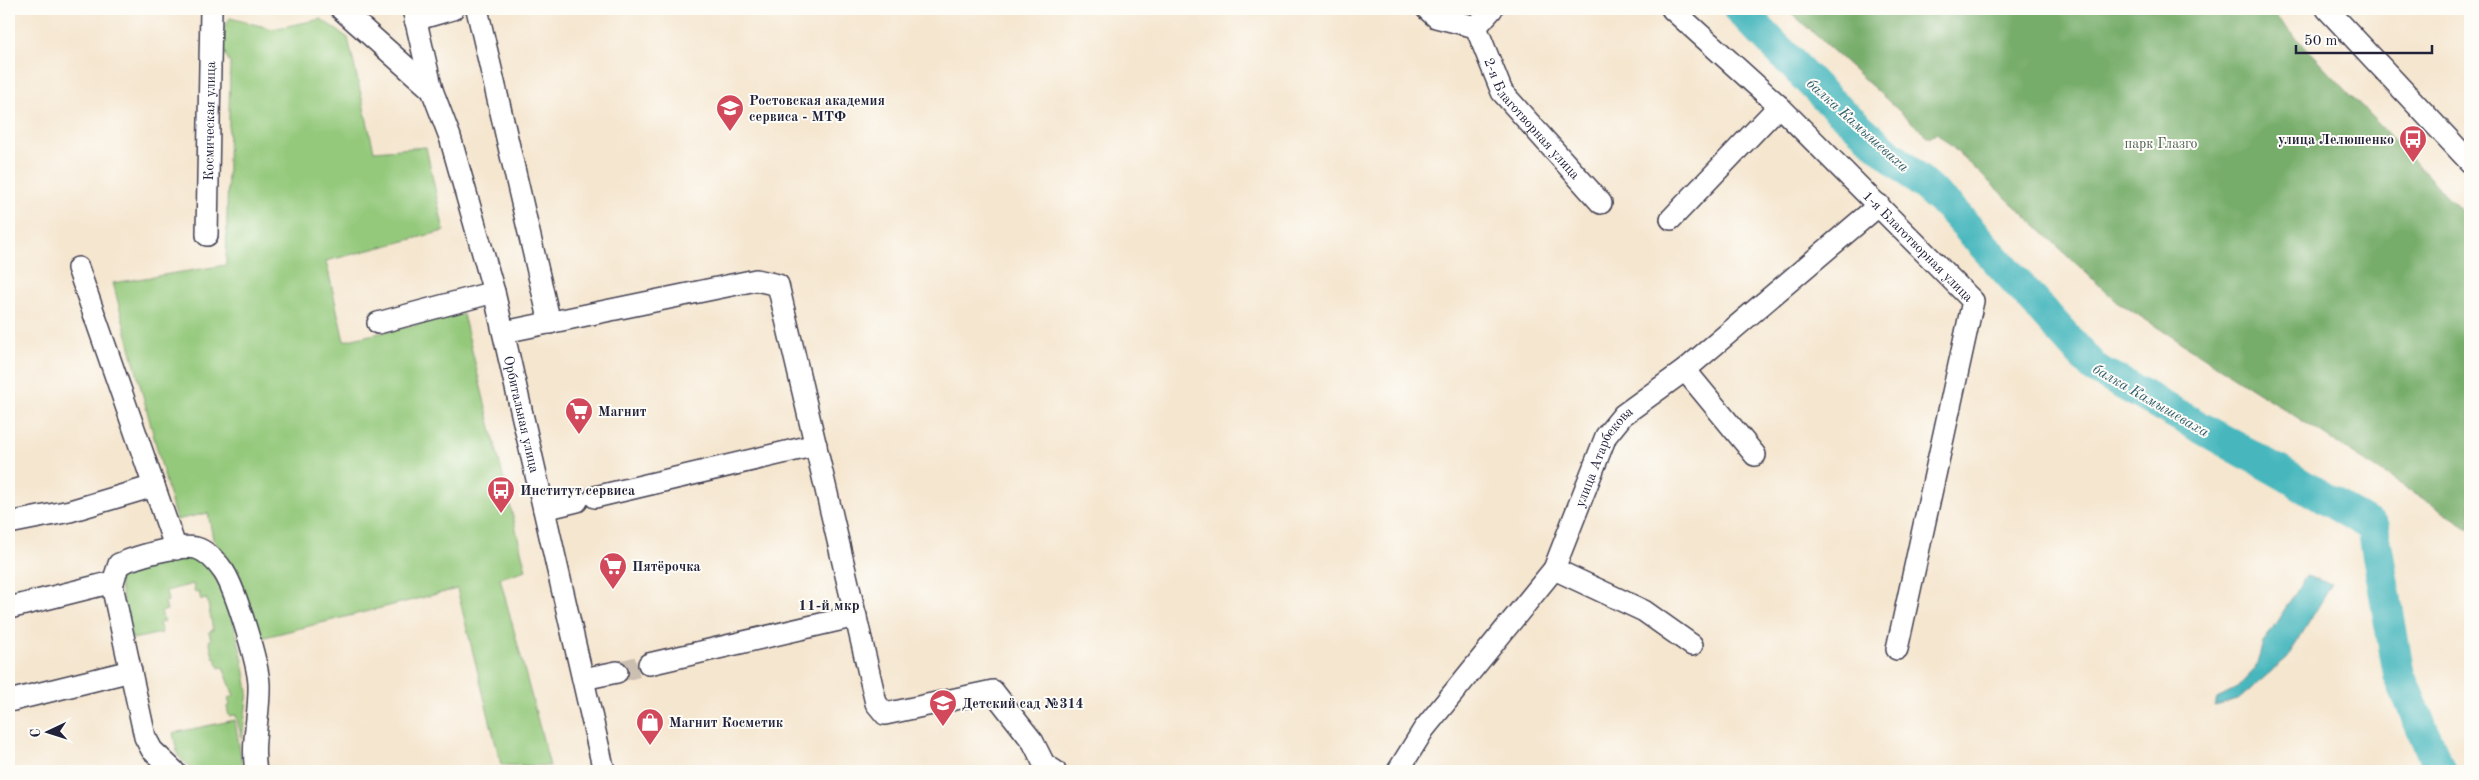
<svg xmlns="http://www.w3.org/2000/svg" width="2479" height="780" font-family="'Old Standard TT',serif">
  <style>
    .green { fill: #94c97b; stroke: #5b765b }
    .forest { fill: #77ad6b; stroke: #4c6853 }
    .water { fill: #47b7bd; stroke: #346c7c }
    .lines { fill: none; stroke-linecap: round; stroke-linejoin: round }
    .river { stroke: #47b7bd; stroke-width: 32 }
    .minor-tunnel { stroke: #cbbfb1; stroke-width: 21; stroke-dasharray: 21 11; stroke-linecap: butt }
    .minor-casing { stroke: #423f51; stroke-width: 24 }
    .minor { stroke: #fff; stroke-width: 21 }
    .labels { text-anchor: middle; stroke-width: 4; stroke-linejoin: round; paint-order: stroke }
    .poi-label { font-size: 14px; font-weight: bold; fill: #22223b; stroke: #fdfcf7; text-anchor: start }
    .street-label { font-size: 14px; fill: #22223b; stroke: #fdfcf7 }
    .park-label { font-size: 14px; fill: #4a5c51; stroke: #fdfcf7 }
    .water-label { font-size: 15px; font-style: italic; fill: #315e6f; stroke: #fdfcf7 }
    .neighbourhood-label { font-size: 15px; font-weight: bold; fill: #22223b; stroke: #fdfcf7 }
  </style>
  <rect width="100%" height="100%" fill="#fdfcf7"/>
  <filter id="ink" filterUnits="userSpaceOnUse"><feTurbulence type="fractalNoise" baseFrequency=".02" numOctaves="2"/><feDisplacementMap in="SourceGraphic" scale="10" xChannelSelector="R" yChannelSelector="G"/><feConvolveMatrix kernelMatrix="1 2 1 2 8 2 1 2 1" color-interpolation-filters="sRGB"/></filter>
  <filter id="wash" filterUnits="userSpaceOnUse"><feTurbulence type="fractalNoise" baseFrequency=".0096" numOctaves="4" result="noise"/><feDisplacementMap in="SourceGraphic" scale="20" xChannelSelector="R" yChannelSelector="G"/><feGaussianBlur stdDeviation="1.12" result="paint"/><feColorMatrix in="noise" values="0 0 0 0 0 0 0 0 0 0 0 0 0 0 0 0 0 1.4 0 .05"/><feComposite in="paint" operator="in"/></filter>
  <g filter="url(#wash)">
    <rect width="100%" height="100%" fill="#f5e6cf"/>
    <path class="green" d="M230,18l43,11 48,-10 27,19 26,113 52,-4 18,84 -118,30 18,80 119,-27 63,256 -26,8 50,188 -49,-1 -44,-176 -200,50 -17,-63 -27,-37 -5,-26 -32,7 -63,-237 113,-18 4,-202 -13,-24z
      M182,558h19l26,36 16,67 5,30 -6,49 -6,-25 -7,1 -2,-9 3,-1 -2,-8 6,-2 -11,-29 -4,1 -3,-9h-2l-5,-18 2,-1 -2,-8 4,-2 -6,-31 -6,1 -2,-8 -4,1 -2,-9 -27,7 2,10 -3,1 2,8 -6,2 3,10 -5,1 3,10 -30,6 -14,-61 11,-9z
      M235,720l8,51h-49l-16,-15 -5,-23z"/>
    <path class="forest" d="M1787,9h482l201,211v309l-355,-229 -178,-167 -8,5z"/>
    <path class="water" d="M2306,576l26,8 -44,73 -50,43 -23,6 2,-8 20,-10 18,-19 8,-26z"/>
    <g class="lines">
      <path class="river" d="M1739,9l88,90 122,108 145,161 188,105 91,54 26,148 41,96"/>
    </g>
  </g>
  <g filter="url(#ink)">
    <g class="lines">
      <path class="minor-tunnel" d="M617,672l32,-8"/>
      <g class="minor-casing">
        <g id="minor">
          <path d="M341,9l91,81"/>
          <path id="s1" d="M413,9l19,81 18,47 44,155 110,479"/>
          <path d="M477,9l73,314"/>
          <path id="s2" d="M1427,9l9,8 40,10 26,65 99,111"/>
          <path id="s3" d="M1672,9l107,97 194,195 -76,348"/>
          <path d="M2327,9l143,153"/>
          <path d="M415,20l38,-11"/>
          <path d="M1476,27l16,-18"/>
          <path d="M1671,219l108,-113"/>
          <path id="s4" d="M207,235l4,-226"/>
          <path d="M78,268l98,281"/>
          <path d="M378,323l116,-31"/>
          <path d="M504,332l252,-52 22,5 98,418 9,11 108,-23 40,51 11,22 11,7"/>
          <path d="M1685,370l70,85"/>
          <path d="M595,497l221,-52"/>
          <path d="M544,509l33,-8"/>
          <path d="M9,523l61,-12 84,-25"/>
          <path d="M1554,569l90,42 48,34"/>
          <path d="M9,608l104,-26"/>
          <path d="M649,664l207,-48"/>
          <path d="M583,679l34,-7"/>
          <path d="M9,701l122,-30"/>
          <path d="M174,771l-22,-21 -7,-13 -33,-152 7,-21c17,-7 58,-20 77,-16 11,3 22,15 28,24 12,19 34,91 35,112 1,30 -8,58 -3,87"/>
          <path id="s5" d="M1398,771l26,-42 130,-160 52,-133 17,-21 62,-45 194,-165"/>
        </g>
      </g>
      <use href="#minor" class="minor"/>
    </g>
  </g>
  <defs>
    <g id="university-pin" transform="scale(1.4375)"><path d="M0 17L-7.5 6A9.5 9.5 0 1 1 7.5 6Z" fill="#d1495b" stroke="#fdfcf7"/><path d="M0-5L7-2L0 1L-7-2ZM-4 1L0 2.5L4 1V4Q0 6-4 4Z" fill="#fff"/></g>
    <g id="bus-pin" transform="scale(1.4375)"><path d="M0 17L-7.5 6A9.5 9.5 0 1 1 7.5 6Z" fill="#d1495b" stroke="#fdfcf7"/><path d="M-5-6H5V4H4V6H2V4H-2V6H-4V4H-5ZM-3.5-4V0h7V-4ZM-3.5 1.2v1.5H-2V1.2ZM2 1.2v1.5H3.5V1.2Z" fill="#fff"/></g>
    <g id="supermarket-pin" transform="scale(1.4375)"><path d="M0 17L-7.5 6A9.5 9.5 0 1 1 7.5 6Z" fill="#d1495b" stroke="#fdfcf7"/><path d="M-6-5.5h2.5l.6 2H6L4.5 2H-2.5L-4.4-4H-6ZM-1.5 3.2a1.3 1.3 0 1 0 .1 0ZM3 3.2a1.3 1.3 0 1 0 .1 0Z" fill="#fff"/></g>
    <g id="school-pin" transform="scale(1.4375)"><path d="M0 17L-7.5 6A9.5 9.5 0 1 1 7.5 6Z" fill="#d1495b" stroke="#fdfcf7"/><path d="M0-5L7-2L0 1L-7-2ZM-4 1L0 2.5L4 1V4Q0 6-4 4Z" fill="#fff"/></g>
    <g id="shop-pin" transform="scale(1.4375)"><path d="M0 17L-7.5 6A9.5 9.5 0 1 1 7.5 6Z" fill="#d1495b" stroke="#fdfcf7"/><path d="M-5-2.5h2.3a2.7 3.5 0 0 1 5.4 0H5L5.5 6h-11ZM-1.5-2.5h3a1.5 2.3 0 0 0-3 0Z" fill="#fff"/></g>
  </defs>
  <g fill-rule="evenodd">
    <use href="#university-pin" x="730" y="108"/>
    <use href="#bus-pin" x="2413" y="139"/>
    <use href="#supermarket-pin" x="579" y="411"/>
    <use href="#bus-pin" x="501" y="490"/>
    <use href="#supermarket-pin" x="613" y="566"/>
    <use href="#school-pin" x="943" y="703"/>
    <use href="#shop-pin" x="650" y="722"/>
  </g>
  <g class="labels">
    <g class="poi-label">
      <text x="749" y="105">Ростовская академия<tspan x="749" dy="16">сервиса - МТФ</tspan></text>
      <text x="2394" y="144" text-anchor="end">улица Лелюшенко</text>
      <text x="598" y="416">Магнит</text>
      <text x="520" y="495">Институт сервиса</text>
      <text x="632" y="571">Пятёрочка</text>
      <text x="962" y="708">Детский сад №314</text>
      <text x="669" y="727">Магнит Косметик</text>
    </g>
    <g class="street-label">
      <text dy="5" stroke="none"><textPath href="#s2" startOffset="162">2-я Благотворная улица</textPath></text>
      <text dy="5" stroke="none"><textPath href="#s4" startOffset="114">Космическая улица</textPath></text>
      <text dy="5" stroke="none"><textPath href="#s3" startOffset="342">1-я Благотворная улица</textPath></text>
      <text dy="5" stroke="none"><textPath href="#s1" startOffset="420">Орбитальная улица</textPath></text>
      <text dy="5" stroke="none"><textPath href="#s5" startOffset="379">улица Атарбекова</textPath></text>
    </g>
    <g class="park-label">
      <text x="2161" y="148">парк Глазго</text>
    </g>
    <g class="water-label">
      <text transform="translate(1858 125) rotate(42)" y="5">балка Камышеваха</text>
      <text transform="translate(2151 400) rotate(30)" y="5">балка Камышеваха</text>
    </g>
    <g class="neighbourhood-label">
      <text x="829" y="610">11-й мкр</text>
    </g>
  </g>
  <rect width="2479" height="780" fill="none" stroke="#fdfcf7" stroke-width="30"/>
  <g transform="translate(48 732) rotate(266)" stroke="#fdfcf7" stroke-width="4" paint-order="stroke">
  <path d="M0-4L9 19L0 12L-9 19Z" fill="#22223b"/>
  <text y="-8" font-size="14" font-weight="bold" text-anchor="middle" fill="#22223b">С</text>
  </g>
  <path d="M2296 45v8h136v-8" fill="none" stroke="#22223b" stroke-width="2.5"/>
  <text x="2304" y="45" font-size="15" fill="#22223b" stroke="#fdfcf7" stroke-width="4" paint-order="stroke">50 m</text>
</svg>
